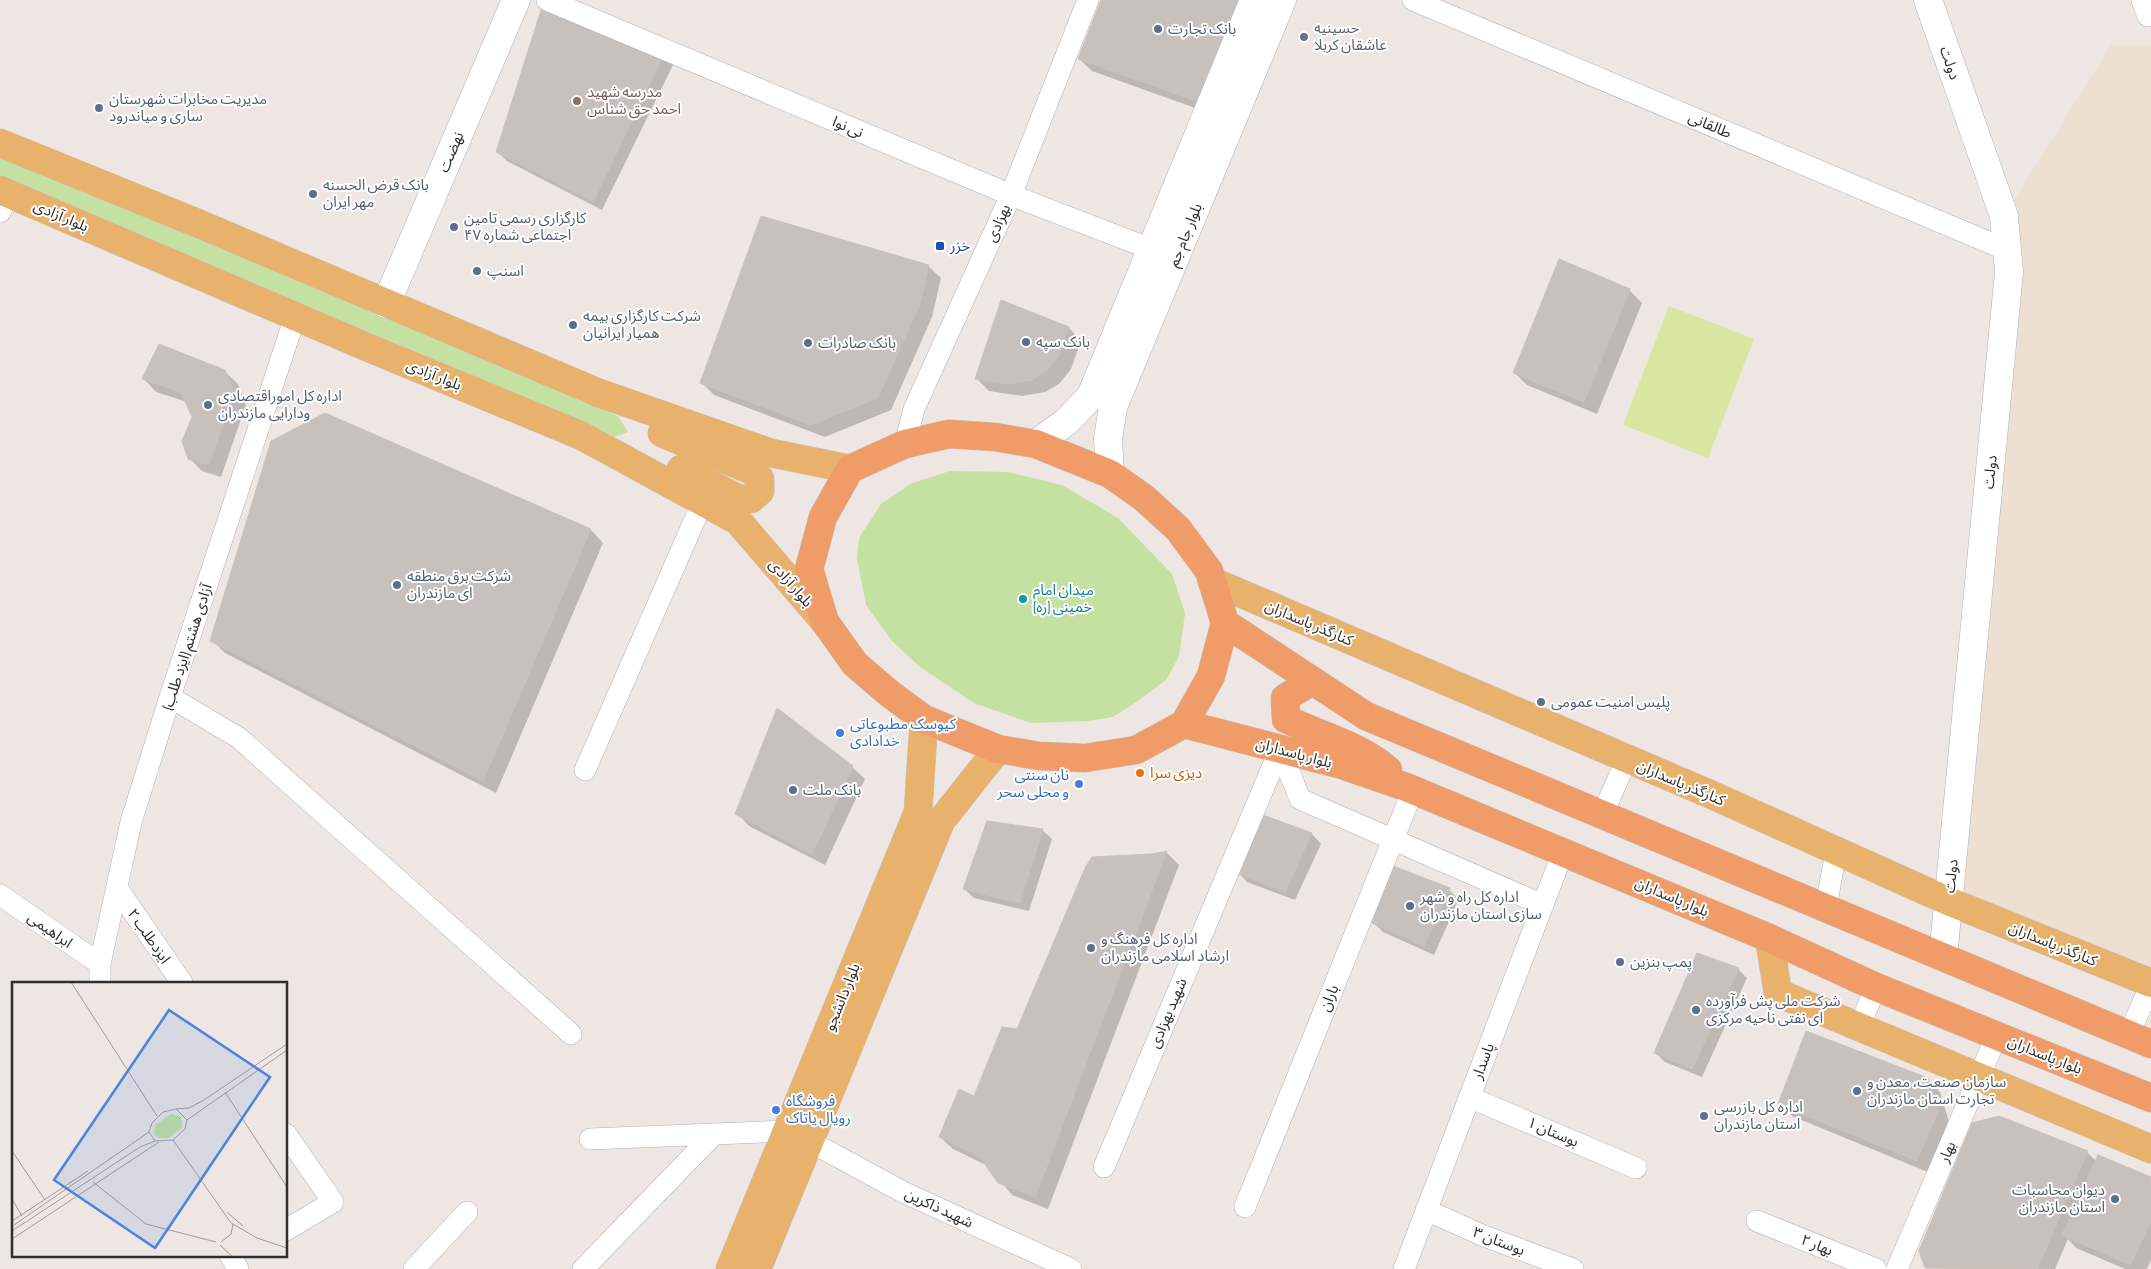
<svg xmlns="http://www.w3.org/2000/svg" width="2151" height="1269" font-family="'Sofia Sans Condensed','Noto Sans Arabic',sans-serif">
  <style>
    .education { fill: #eedfd3 }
    .grass { fill: #c4e1a2 }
    .pitch { fill: #d7e79f }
    .shadow { fill: #0003 }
    .building { fill: #c7c1bd; stroke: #cac1bb }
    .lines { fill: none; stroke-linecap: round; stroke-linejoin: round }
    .minor-casing { stroke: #aeb2b9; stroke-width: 22 }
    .secondary-casing { stroke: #aeb2b9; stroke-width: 29 }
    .primary-casing { stroke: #c4c4c4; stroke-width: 29 }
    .trunk-casing { stroke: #c4c4c4; stroke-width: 29 }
    .minor { stroke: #fff; stroke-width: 21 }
    .secondary { stroke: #fff; stroke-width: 28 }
    .primary { stroke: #e9b26c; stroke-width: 28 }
    .trunk { stroke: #ef9c69; stroke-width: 28 }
    .service-dot { fill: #5c6f8a; stroke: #fff; stroke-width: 2 }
    .worship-dot { fill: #6b7280; stroke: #fff; stroke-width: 2 }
    .education-dot { fill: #8d6e63; stroke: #fff; stroke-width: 2 }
    .transit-dot { fill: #1a4fb4; stroke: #fff; stroke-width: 2 }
    .culture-dot { fill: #0f9aa8; stroke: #fff; stroke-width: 2 }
    .shop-dot { fill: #3f7fe0; stroke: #fff; stroke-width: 2 }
    .food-dot { fill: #e8710a; stroke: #fff; stroke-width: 2 }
    .labels { text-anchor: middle; stroke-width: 4; stroke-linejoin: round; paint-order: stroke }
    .worship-label { font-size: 15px; fill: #5b616d; stroke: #fff; text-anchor: start }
    .service-label { font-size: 15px; fill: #4e5e75; stroke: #fff; text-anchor: start }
    .street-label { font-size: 15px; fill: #2e2e2e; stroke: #fff }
    .education-label { font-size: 15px; fill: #785e54; stroke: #fff; text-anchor: start }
    .transit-label { font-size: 15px; fill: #164399; stroke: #fff; text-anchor: start }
    .culture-label { font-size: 15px; fill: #0d838f; stroke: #fff; text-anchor: start }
    .shop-label { font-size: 15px; fill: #366cbe; stroke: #fff; text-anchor: start }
    .food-label { font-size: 15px; fill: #c56008; stroke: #fff; text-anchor: start }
    .inset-road { fill: none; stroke: #a19c9a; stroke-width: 1 }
    .view { fill: #4a84dd; fill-opacity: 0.15; stroke: #4a84dd; stroke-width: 2.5 }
    .inset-edge { fill: none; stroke: #2e2e2e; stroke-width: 2.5 }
  </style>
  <rect width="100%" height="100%" fill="#eee6e2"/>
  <path class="education" d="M2111,45h40v938l-203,-82 56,-685z"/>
  <path class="grass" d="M0,155l496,204 122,57 10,16 -14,5 -31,-9 -583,-244z
    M950,471l58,1 54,13 56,33 54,56 13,39 -6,43 -12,23 -29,22 -25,16 -25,4 -57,2 -57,-20 -54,-36 -28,-26 -26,-36 -9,-46 2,-21 22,-34 31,-21z"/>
  <path class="pitch" d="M1669,306l85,33 -46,119 -85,-33z"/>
  <path class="shadow" d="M1103,0h155l-49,113 -117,-42 -13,-12z
    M666,51l9,10 -73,149 -95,-49 -9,-9z
    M928,266l13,12 -9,39 -41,93 -66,27 -111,-42 -13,-13z
    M1629,290l13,13 -45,111 -70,-29 -13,-13z
    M1002,302l67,26 12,13 -10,28 -12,15 -14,8 -23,4 -33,-5 -13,-13z
    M224,371l14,13 8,21 -25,72 -19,-6 -13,-13 5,-41 -7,-15 -31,-10 -12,-13z
    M591,530l12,13 -107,250 -271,-140 -13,-13z
    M852,767l13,12 -40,86 -76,-39 -12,-13z
    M1264,816l48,18 9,10 -26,56 -48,-18 -9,-10z
    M1042,830l10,9 -23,72 -55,-13 -10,-9z
    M1166,852l13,13 -131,344 -36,-14 -24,-29 -35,-17 -13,-12 35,-40 43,-67 134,-174z
    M1394,868l55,22 10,9 -25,56 -51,-23 -9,-9z
    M1738,969l9,9 -45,99 -37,-15 -9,-9z
    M1927,1079l13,13 10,33 -20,48 -138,-57 -12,-13z
    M2087,1152l9,9 55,18v81l-4,9h-22l-49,-21 -8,-9 -13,30 -129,-1z"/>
  <path class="building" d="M1101,0h139l-44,101 -118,-42z
    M542,7l124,43 -73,152 -97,-50z
    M761,216l168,49 -9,39 -42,94 -67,27 -111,-42z
    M1559,259l71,30 -46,113 -71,-29z
    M1001,300l68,27 -10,29 -13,15 -14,9 -24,4 -33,-5z
    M159,344l66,26 9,22 -25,73 -21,-6 -6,-18 10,-24 -11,-25 -39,-13z
    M325,413l266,116 -108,252 -273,-140 61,-200z
    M777,708l76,58 -41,88 -77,-40z
    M1263,815l49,18 -27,59 -49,-19z
    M987,821l56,8 -23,74 -57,-14z
    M1167,851l-132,346 -37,-14 -18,-26 -41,-20 20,-48 15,7 28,-69 15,2 68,-161 7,-11 60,-3z
    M1393,866l57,22 -26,58 -52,-23z
    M1697,953l42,15 -47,101 -38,-16z
    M1806,1031l122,47 10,33 -21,50 -139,-57z
    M1999,1116l89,35 -51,118 -112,-1 -6,-17 53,-128z
    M2098,1155l53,22v44l-21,44 -68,-30z"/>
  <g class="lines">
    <g class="minor-casing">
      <path id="minor" d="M547,0l464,195 140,54
        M1413,0l594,250
        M2142,0l6,16
        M0,212l9,-18
        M905,444l9,-35 97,-214 77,-195
        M170,697l69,41 332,296
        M1280,749l20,50 243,106
        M585,770l118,-269
        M1602,815l25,-56
        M117,888l65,95
        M0,895l100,69
        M1826,908l10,-57
        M100,983v-19l31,-142 39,-125 125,-380
        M1859,1027l17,-40
        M2129,1034l22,-50
        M1469,1097l167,71
        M286,1134l47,68 -47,28
        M590,1139l197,-8
        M809,1141l94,51 168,77
        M1104,1167l176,-418
        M1245,1207l168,-417
        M1426,1210l58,26 89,33
        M1757,1221l119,48
        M230,1255l8,14
        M414,1269l53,-57
        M583,1269l131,-135
        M1404,1269l159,-417
        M1897,1269l100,-234"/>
    </g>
    <g class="secondary-casing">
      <path id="secondary" d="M1928,0l76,216 5,56 -66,685
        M386,304l130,-304
        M1036,444l30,-22 25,-26 163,-396
        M1110,474l-2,-35 5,-32 169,-407"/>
    </g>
    <g class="primary-casing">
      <path id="primary" d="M0,143l197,80 402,170 172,60 79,16
        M0,190l369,158 213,88 156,85 87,101
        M662,433l89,37 9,9v12l-9,8h-12l-58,-30
        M1212,581l500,214 236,106 203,82
        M1769,938l9,55 373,156
        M730,1269l188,-457 6,-93
        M757,1269l184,-448 57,-72"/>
    </g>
    <g class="trunk-casing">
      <path id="trunk" d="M949,434l46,3 41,7 74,30 34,24 34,31 31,42 16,52 -14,53 -27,48 -48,26 -51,8 -46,-2 -41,-7 -74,-30 -34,-25 -35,-30 -30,-42 -16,-53 14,-52 27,-48 55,-25z
        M1225,623l141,93 785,328
        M1312,681l-27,17 1,21c33,16 74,26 102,51
        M1184,724l158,41 64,22 363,151 107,49 275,111"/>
    </g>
    <use href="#minor" class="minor"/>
    <use href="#secondary" class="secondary"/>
    <use href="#primary" class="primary"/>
    <use href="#trunk" class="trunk"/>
  </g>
  <g class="service-dot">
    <circle cx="1158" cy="29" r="5"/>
    <circle cx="99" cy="108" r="5"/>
    <circle cx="313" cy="194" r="5"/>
    <circle cx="454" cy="227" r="5"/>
    <circle cx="477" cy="271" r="5"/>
    <circle cx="573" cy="325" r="5"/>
    <circle cx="1026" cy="342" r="5"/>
    <circle cx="808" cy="343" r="5"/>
    <circle cx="208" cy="405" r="5"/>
    <circle cx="397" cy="585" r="5"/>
    <circle cx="1541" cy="702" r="5"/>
    <circle cx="793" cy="790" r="5"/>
    <circle cx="1410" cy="906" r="5"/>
    <circle cx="1091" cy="948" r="5"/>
    <circle cx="1620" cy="962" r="5"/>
    <circle cx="1696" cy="1010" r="5"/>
    <circle cx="1857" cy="1091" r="5"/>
    <circle cx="1704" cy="1116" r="5"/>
    <circle cx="2115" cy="1199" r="5"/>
  </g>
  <circle class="worship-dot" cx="1304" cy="37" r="5"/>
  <circle class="education-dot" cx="577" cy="101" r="5"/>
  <rect class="transit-dot" x="935" y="241" width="10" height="10" rx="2.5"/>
  <circle class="culture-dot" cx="1023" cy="599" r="5"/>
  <g class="shop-dot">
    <circle cx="840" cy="733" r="5"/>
    <circle cx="1079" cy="784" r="5"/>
    <circle cx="776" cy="1110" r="5"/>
  </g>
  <circle class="food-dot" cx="1140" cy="773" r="5"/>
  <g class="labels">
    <g class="worship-label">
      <text x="1314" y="33">حسینیه<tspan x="1314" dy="17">عاشقان کربلا</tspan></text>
    </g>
    <g class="service-label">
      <text x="1168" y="34">بانک تجارت</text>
      <text x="109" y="104">مدیریت مخابرات شهرستان<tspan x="109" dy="17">ساری و میاندرود</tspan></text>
      <text x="323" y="190">بانک قرض الحسنه<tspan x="323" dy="17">مهر ایران</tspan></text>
      <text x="464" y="223">کارگزاری رسمی تامین<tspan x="464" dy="17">اجتماعی شماره ۴۷</tspan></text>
      <text x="487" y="276">اسنپ</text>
      <text x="583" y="321">شرکت کارگزاری بیمه<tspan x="583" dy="17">همیار ایرانیان</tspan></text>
      <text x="1036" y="347">بانک سپه</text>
      <text x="818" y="348">بانک صادرات</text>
      <text x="218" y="401">اداره کل اموراقتصادی<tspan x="218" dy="17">ودارایی مازندران</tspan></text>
      <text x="407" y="581">شرکت برق منطقه<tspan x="407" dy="17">ای مازندران</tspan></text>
      <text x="1551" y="707">پلیس امنیت عمومی</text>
      <text x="803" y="795">بانک ملت</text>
      <text x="1420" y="902">اداره کل راه و شهر<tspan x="1420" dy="17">سازی استان مازندران</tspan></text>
      <text x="1101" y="944">اداره کل فرهنگ و<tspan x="1101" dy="17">ارشاد اسلامی مازندران</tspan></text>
      <text x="1630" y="967">پمپ بنزین</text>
      <text x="1706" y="1006">شرکت ملی پش فرآورده<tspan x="1706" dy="17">ای نفتی ناحیه مرکزی</tspan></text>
      <text x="1867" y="1087">سازمان صنعت، معدن و<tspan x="1867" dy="17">تجارت استان مازندران</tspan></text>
      <text x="1714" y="1112">اداره کل بازرسی<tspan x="1714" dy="17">استان مازندران</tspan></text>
      <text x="2105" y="1195" text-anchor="end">دیوان محاسبات<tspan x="2105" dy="17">استان مازندران</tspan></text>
    </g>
    <g class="street-label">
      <text transform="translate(1950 63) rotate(71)" y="5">دولت</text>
      <text transform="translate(1710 125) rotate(23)" y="5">طالقانی</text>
      <text transform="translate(848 127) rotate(23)" y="5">نی نوا</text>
      <text transform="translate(451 152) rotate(-67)" y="5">نهضت</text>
      <text transform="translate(61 216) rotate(23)" y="5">بلوار آزادی</text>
      <text transform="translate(998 223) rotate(-66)" y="5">بهزادی</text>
      <text transform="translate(1185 235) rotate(-68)" y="5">بلوار جام جم</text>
      <text transform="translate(434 375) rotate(22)" y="5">بلوار آزادی</text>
      <text transform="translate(1990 472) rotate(-84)" y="5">دولت</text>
      <text transform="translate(791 583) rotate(49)" y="5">بلوار آزادی</text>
      <text transform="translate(1309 623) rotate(23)" y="5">کنارگذر پاسداران</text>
      <text transform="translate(187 647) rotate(-72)" y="5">آزادی هشتم (ایزد طلب)</text>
      <text transform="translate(1294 753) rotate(15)" y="5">بلوار پاسداران</text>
      <text transform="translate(1681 783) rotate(23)" y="5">کنارگذر پاسداران</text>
      <text transform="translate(1951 876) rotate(-84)" y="5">دولت</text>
      <text transform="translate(1672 897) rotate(23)" y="5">بلوار پاسداران</text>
      <text transform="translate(50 930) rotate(35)" y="5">ابراهیمی</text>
      <text transform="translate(149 936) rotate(55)" y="5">ایزدطلب ۲</text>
      <text transform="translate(2053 944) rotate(22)" y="5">کنارگذر پاسداران</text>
      <text transform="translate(842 997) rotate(-68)" y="5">بلوار دانشجو</text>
      <text transform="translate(1329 998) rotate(-68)" y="5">باران</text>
      <text transform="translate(1168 1013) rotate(-67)" y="5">شهید بهزادی</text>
      <text transform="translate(2045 1055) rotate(22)" y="5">بلوار پاسداران</text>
      <text transform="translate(1483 1061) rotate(-69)" y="5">پاسدار</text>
      <text transform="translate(1553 1132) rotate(23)" y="5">بوستان ۱</text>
      <text transform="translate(1947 1152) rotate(-67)" y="5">بهار</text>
      <text transform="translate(939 1208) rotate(25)" y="5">شهید ذاکرین</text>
      <text transform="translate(1499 1241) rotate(21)" y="5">بوستان ۳</text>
      <text transform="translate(1817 1245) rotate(22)" y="5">بهار ۲</text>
    </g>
    <g class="education-label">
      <text x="587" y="97">مدرسه شهید<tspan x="587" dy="17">احمد حق شناس</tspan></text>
    </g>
    <g class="transit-label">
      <text x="950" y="251">خزر</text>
    </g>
    <g class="culture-label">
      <text x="1033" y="595">میدان امام<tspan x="1033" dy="17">خمینی (ره)</tspan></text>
    </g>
    <g class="shop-label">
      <text x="850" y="729">کیوسک مطبوعاتی<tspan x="850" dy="17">خدادادی</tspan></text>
      <text x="1069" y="780" text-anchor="end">نان سنتی<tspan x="1069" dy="17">و محلی سحر</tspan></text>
      <text x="786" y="1106">فروشگاه<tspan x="786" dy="17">رویال یاتاک</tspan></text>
    </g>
    <g class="food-label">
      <text x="1150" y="778">دیزی سرا</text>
    </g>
  </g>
  <g transform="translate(12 982)">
    <rect width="275" height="275" fill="#eee6e2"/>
    <path d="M159,132l10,3 1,10 -13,11h-11l-4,-4 1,-9z" fill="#c4e1a2"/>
    <path class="inset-road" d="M59,0l86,134M213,110l62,95M164,127l13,-1 15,-8 83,-56M164,127l11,11 -2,9 -12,11 -18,1 -6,-9 3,-9 11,-11zM175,138l100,-70M161,158l58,83 26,15 30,10M0,169l33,49M81,200l53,42 70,18M0,217l10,17M215,230l16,14M0,239l76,-50M2,243l135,-93M0,249l128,-84 15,-6M0,257l147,-97M209,260l10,-8 2,-10M208,263l13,12"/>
    <path class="view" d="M157,28l101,67 -115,171 -101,-68z"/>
    <rect width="275" height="275" class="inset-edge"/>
  </g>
</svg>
